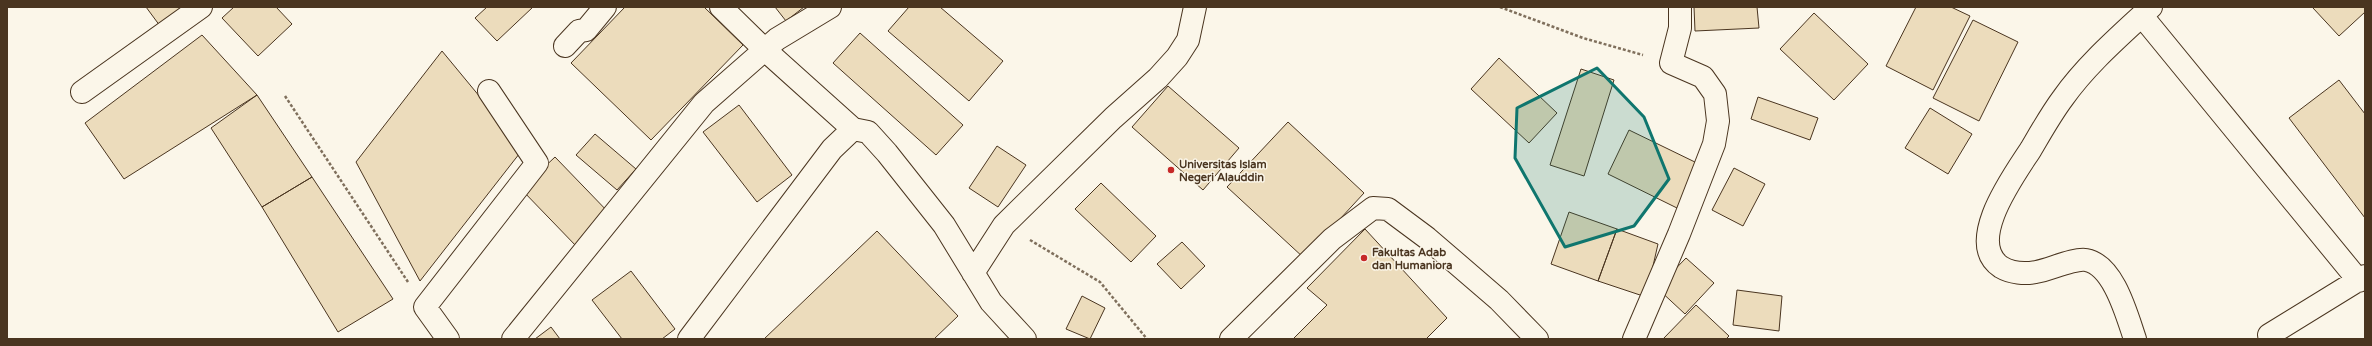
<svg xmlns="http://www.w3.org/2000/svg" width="2372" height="346" font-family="'Varela Round',sans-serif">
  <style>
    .building { fill: #ecdcbc; stroke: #4a3520 }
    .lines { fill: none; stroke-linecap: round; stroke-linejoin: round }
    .minor-casing { stroke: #4a3520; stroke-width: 24 }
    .path { stroke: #7f6f5c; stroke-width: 2.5; stroke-dasharray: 3 2; stroke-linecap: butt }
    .minor { stroke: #fbf6e9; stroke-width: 22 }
    .marked { fill: #0f766e; fill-opacity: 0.2; stroke: #0f766e; stroke-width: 3; stroke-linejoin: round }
    .poi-dot { fill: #c62828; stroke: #fbf6e9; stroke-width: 1.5 }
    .labels { text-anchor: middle; stroke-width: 3; stroke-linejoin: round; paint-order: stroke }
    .poi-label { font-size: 11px; font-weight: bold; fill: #4a3520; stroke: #fbf6e9; text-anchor: start }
  </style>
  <rect width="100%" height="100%" fill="#fbf6e9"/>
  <path class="building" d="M146,7h44l-27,23z
    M234,7h42l16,17 -34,32 -36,-38z
    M487,7h46l-36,34 -22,-23z
    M625,7h79l39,38 -92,95 -80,-77z
    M775,7h29l-18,14z
    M909,7h31l63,54 -34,40 -81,-70z
    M1694,7h63l2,21 -64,3z
    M1916,7h35l19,9 -37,74 -47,-24z
    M2315,7h50v5l-26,24 -26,-28z
    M1814,13l54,51 -34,36 -54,-51z
    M1973,20l45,22 -39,79 -46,-23z
    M860,33l103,92 -27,30 -103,-92z
    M202,35l55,60 -133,84 -39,-56z
    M442,51l81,98 -103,132 -64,-119z
    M1499,58l58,55 -28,30 -58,-54z
    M1581,69l33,11 -30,96 -34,-11z
    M2339,80l26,34v104l-76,-100z
    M1168,86l71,62 -36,42 -71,-63z
    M257,95l55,82 -50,30 -51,-79z
    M1758,97l60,21 -8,22 -59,-21z
    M739,105l53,70 -35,27 -54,-70z
    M1930,108l42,26 -24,40 -43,-26z
    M1288,122l76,71 -60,65 -77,-71z
    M1629,130l70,34 -22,44 -69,-34z
    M595,134l41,35 -19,21 -41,-35z
    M997,146l29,19 -28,42 -29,-19z
    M555,157l57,59 -34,32 -57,-59z
    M1734,168l31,16 -22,42 -31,-16z
    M312,177l81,122 -55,33 -76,-125z
    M1101,183l55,53 -25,26 -56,-53z
    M1569,212l48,17 -19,52 -47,-17z
    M1365,229l82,89 -21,21h-133l34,-34 -20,-17z
    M1617,229l41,15 -12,53 -48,-16z
    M877,231l81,85 -24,23h-170z
    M1182,242l23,24 -24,23 -24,-25z
    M1686,258l28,25 -29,31 -28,-26z
    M631,271l44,58 -13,10h-40l-30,-39z
    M1737,290l45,6 -3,35 -46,-6z
    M1082,296l23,12 -15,31 -24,-10z
    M1696,305l33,31 -3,3h-63z
    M551,327l9,12h-25z"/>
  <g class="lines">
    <g class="minor-casing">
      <path id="minor" d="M721,7l44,43 88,79
        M2142,16l217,265
        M565,46l14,-15 7,-1 19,-23
        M82,92l119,-85
        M973,273l31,-48 109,-107 45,-40 19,-21 11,-17 7,-33
        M2269,335l96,-59
        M448,339l-23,-32 112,-144 -48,-72
        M513,339l191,-236 73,-64 53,-32
        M689,339l143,-190 21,-20 15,3 19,21 57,72 47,77 34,37
        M1231,339l101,-100 41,-31 15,1 39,29 72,62 38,39
        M1634,339l45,-105 35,-90 4,-23 -3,-27 -12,-17 -32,-14 9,-35v-21
        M2135,339c-8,-23 -21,-74 -49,-79 -12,-2 -37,10 -50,12 -11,2 -25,1 -35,-5 -37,-25 14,-93 30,-118 10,-17 20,-35 32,-51 24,-34 58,-63 88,-91"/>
    </g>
    <path class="path" d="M1500,7l83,31 60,17
      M285,96l123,186
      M1030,240l70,42 47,57"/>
    <use href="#minor" class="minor"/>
  </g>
  <path class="marked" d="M1597,68l47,49 25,62 -35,47 -69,21 -50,-89 2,-50z"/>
  <g class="poi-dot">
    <circle cx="1171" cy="170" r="4"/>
    <circle cx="1364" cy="258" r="4"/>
  </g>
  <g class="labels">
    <g class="poi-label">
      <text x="1179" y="168">Universitas Islam<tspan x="1179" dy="13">Negeri Alauddin</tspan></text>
      <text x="1372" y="256">Fakultas Adab<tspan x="1372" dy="13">dan Humaniora</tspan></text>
    </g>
  </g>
  <rect width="2372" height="346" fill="none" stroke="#4a3520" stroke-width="16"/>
</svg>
